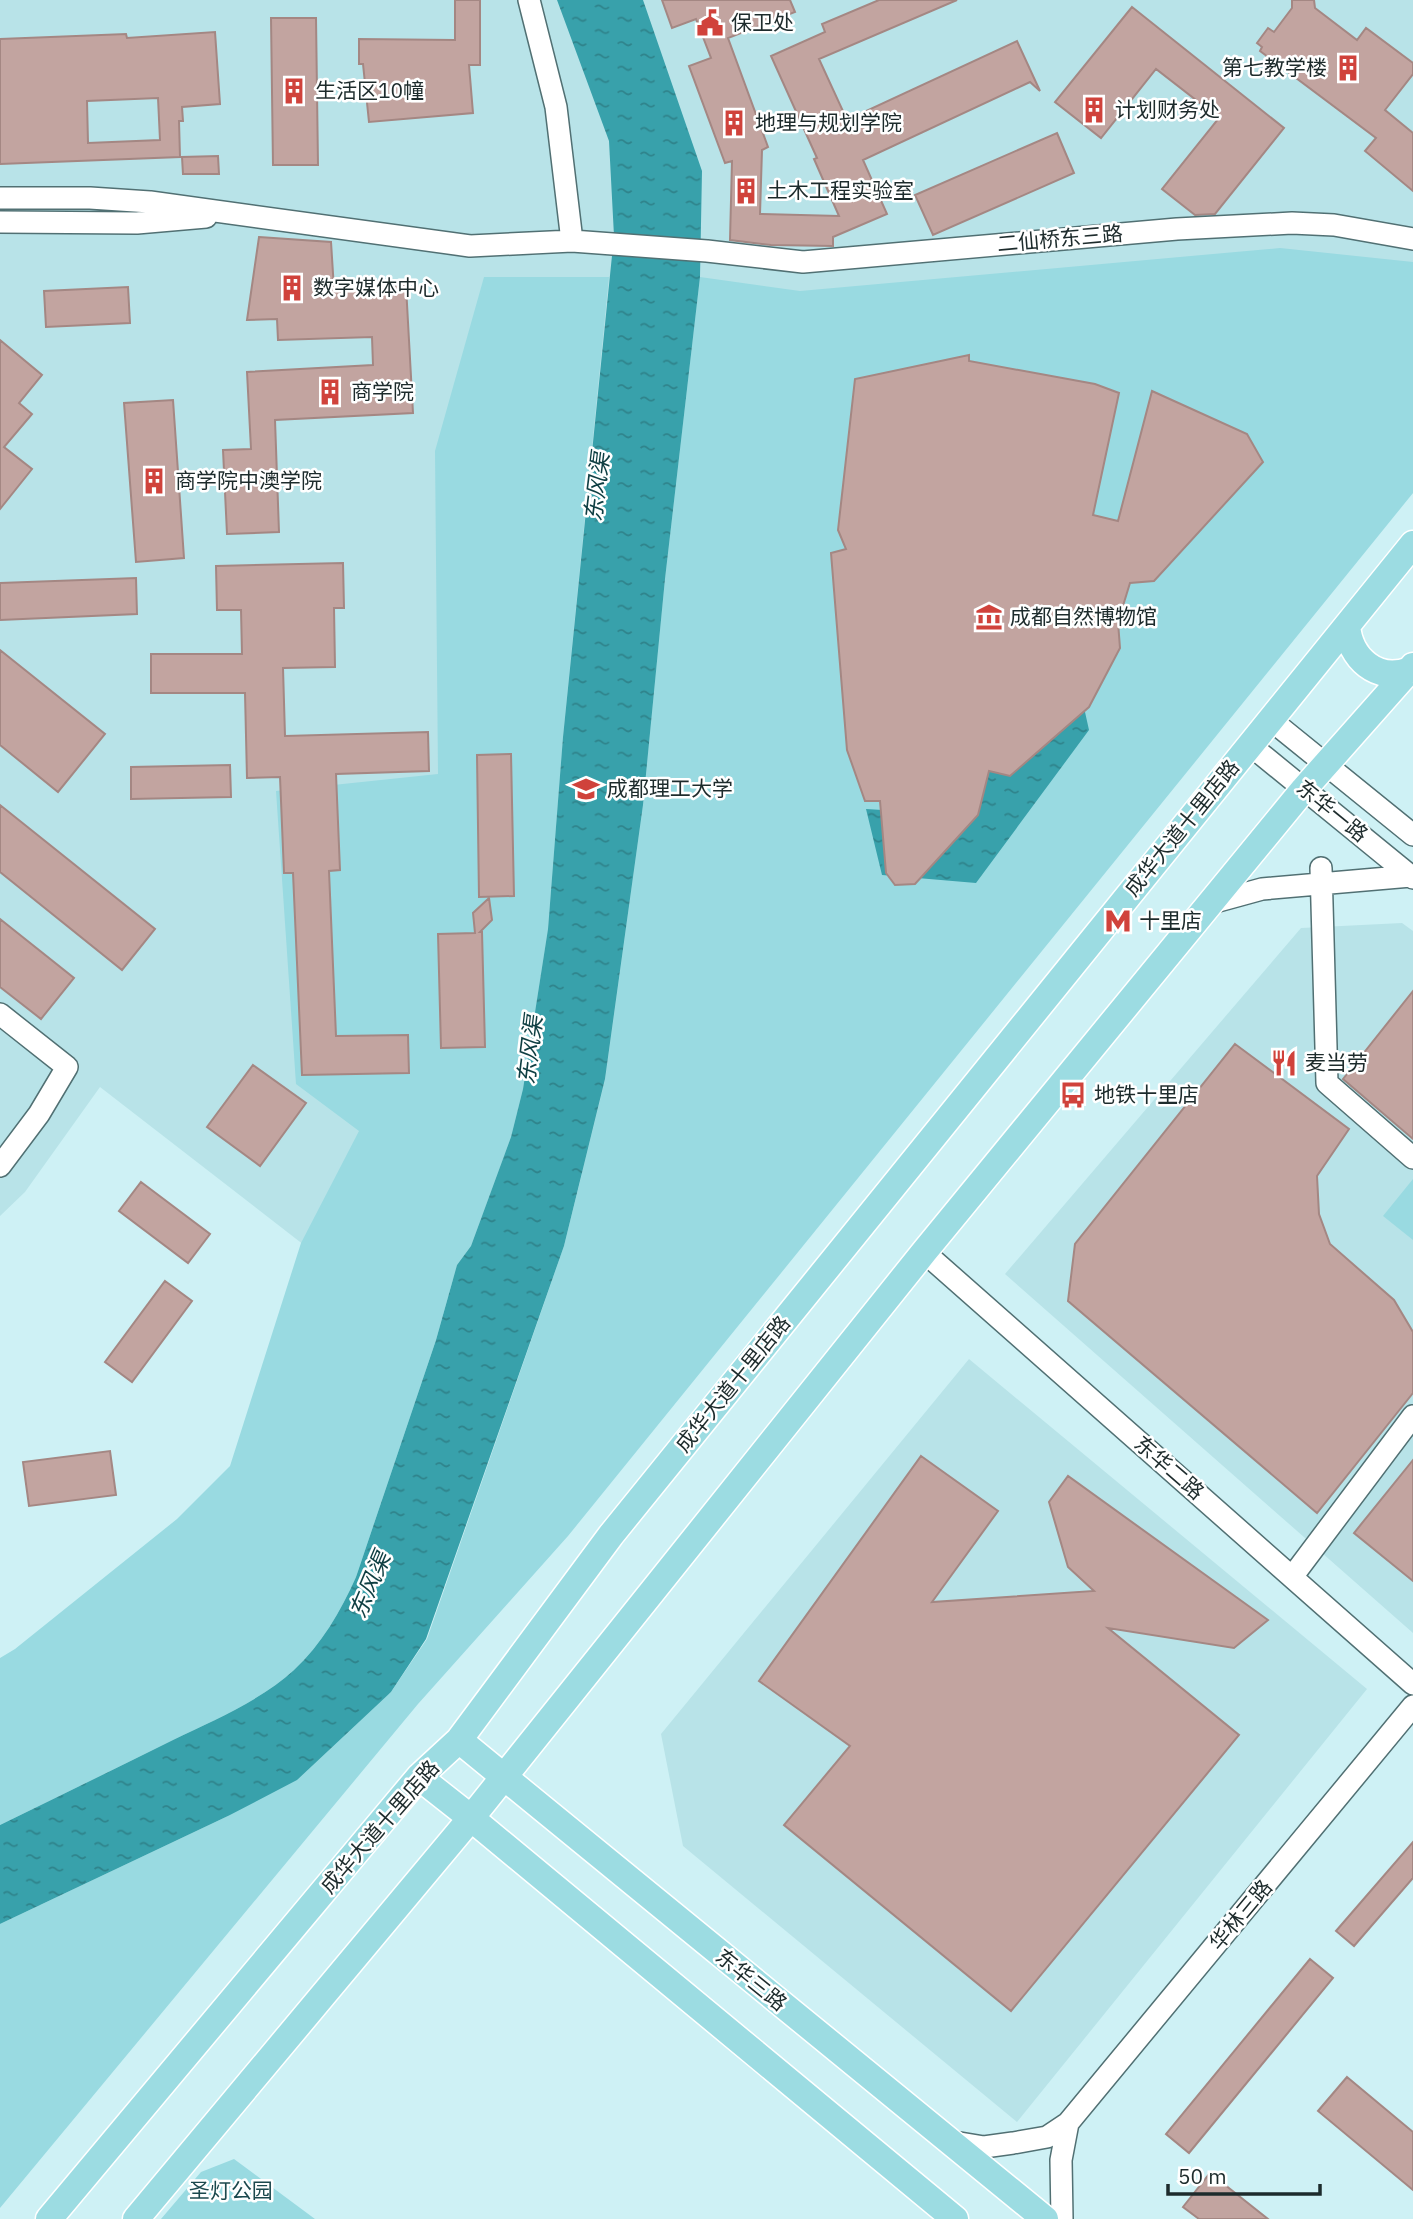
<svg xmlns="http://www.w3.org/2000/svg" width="1413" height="2219" font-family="'IBM Plex Sans','Noto Sans SC',sans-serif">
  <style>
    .built { fill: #b8e3e8 }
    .park { fill: #99dae1 }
    .water { fill: url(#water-ripples) }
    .building { fill: #c2a4a0; stroke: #a48783; stroke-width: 2; fill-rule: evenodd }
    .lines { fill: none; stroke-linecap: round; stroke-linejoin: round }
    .minor-casing { stroke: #517073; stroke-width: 24 }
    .major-casing { stroke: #fff; stroke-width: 29 }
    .minor { stroke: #fff; stroke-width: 21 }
    .major { stroke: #9cdce2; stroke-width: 26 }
    .labels { text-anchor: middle; stroke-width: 5; stroke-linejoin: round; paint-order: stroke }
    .poi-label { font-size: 21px; fill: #1d2b2c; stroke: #fff; text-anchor: start }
    .street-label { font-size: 21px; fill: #1d2b2c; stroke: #fff }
    .park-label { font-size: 21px; fill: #1b484d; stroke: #fff }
    .water-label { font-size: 23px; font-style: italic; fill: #0e3e42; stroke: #fff }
  </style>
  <defs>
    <pattern id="water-ripples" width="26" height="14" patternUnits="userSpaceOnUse" patternTransform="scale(1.75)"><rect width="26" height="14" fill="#38a1ab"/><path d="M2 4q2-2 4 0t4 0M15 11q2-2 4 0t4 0" fill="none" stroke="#2f838b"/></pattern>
  </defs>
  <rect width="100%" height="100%" fill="#cef1f5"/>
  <path class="built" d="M0,0h1413v493l-1011,828 -302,-234 -75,105 -25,24z
    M1402,923l11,8v702l-408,-359 296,-346z
    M969,1359l398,330 -350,433 -334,-276 -22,-112z"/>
  <path class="park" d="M1280,248l133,14v231l-845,1043 -150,168 -418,504v-284l228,-108 163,-124 36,-53 137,-393 41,-166 38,-275 22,-226 35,-302 100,14z
    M484,277h125l-46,460 -15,192 -25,160 -12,48 -40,109 -14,19 -21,75 -80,237c-15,34 -35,68 -62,93 -32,30 -82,51 -121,70 -57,28 -115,57 -173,85v-167l15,-9 162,-130 53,-53 71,-223 58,-112 -63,-47 -20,-293 162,-17 -3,-323z
    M1413,1179v61l-30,-24z
    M234,2159l81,60h-154l40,-47z"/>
  <path class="water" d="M557,0h86l59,171 -2,106 -35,302 -22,226 -38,274 -41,167 -138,393 -35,53 -94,88 -69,36 -228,108v-99c58,-28 116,-57 173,-85 39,-19 89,-40 121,-70 27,-25 47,-59 62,-93l80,-237 21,-75 14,-19 40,-109 12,-48 25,-160 15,-192 51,-501 -5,-95z
    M1054,700l31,12 4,18 -113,153 -94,-8 -16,-66 83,5z"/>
  <path class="building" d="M455,0h25v65h-11l4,48 -104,9 -6,-58h-4v-25l96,1z
    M662,0h128l5,12 -67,26 40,109 -6,3 -2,64 79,2 -25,-57 3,-1 -46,-102 54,-24 -3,-8 57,-24h78l-138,59 28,61 170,-79 23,50 -10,-9 -167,78 24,54 -54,23v9l-62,-1 -41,-5 2,-79 -7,2 -36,-97 22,-8 -15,-39 -24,9z
    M1292,0h22l1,8 42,32 9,-12 47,35v11l-28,36 28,23v58l-48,-40 11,-13 -116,-87 2,-4 -5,-4 11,-15 6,4 18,-24z
    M1132,7l152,121 -69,86 -20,1 -33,-26 57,-71 -63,-49 -55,69 -46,-36z
    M271,18h45l2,147h-45z
    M215,32l5,72 -38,3 1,14h-4l1,36 -180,7v-125l126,-5 1,4zM158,98l2,42 -72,3 -1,-42z
    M1057,133l17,40 -141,62 -18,-40z
    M218,156l1,18h-36l-1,-17z
    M259,237l72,5 3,47 72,-3 7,127 -138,7 4,112 -52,2 -4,-84 28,-1 -4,-77 126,-7 -1,-28 -94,3 -1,-21 -30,1z
    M128,287l2,36 -84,4 -2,-36z
    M0,340l42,35 -23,28 13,11 -28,33 28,22 -32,40z
    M969,355v6l126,23 24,9 -26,122 25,6 34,-130 95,43 16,28 -109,119 -24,2 -12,39 2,26 -31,59 -79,69 -21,-5 -11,44 -63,69 -20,1 -9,-12 -6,-72h-15l-18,-51 -16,-197 15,-4 -8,-19 17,-151z
    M173,400l11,158 -48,4 -12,-159z
    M343,563l1,45h-10l1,59 -52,1 2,68 143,-4 1,39 -93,3 4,96 -11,1 7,165 72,-1 1,38 -107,2 -9,-202h-9l-4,-96 -33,1 -2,-85h-94v-39h91l-1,-44h-24l-1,-44z
    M136,578l1,36 -137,6v-37z
    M0,650l105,84 -47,58 -58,-47z
    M511,754l3,142 -35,1 -2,-142z
    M230,765l1,32 -100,2v-32z
    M0,805l155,124 -33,41 -122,-98z
    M489,898l3,22 -12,12h2l3,115 -44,1 -3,-114 37,-1 -2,-20z
    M0,919l74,59 -33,41 -41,-32z
    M1413,991v148l-70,-60z
    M1235,1044l114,85 -32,47 2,38 11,30 64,56 19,32v61l-96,120 -249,-212 7,-57z
    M253,1065l53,38 -46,63 -53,-39z
    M141,1182l69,52 -22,29 -69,-52z
    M165,1281l27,20 -60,81 -27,-20z
    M110,1451l6,44 -87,11 -6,-44z
    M921,1456l77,55 -66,91 162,-11 -26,-24 -19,-65 19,-26 200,144 -34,28 -126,-20 131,107 -228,276 -227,-186 66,-79 -91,-65z
    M1413,1460v121l-59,-48z
    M1413,1842v36l-59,68 -18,-15z
    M1310,1959l23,19 -144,175 -23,-19z
    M1347,2077l66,55v58l-95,-79z
    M1210,2173l58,46h-69l-16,-12z"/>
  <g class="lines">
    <g class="minor-casing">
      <path id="minor" d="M529,0l27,107 16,134
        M0,198h90l60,4 320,44 102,-5 135,10 96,11 374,-33 115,-6 42,2 79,14
        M0,222l137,1 69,-6
        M1271,720l142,115
        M1250,745l163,133
        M1321,868l6,215 86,75
        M1211,903l51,-14 149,-13
        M0,1014l67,53 -28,47 -39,52
        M924,1252l489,432
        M1292,1577l121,-161
        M1068,2123l345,-417
        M948,2141l36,6 29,-4 34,-6 21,-14 -7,37 1,59"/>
    </g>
    <g class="major-casing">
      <path id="major" d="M1347,626c3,32 30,57 63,44
        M459,1740l586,479
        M419,1777l52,41 484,401
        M49,2219l370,-442 40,-37 152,-205 802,-991
        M136,2219l335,-401 453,-566 380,-463 109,-123"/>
    </g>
    <use href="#minor" class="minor"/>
    <use href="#major" class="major"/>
  </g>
  <defs>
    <g id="civic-bare" transform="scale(2.1)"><path d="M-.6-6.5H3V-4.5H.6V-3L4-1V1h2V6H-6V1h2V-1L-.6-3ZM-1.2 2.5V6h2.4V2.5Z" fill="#d0423b" stroke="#fff" stroke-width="2.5" paint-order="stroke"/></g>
    <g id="building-bare" transform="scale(2.1)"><path d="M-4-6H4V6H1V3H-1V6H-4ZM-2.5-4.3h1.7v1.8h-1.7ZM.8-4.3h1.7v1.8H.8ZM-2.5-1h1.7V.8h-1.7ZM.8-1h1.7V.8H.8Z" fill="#d0423b" stroke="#fff" stroke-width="2.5" paint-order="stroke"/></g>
    <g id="museum-bare" transform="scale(2.1)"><path d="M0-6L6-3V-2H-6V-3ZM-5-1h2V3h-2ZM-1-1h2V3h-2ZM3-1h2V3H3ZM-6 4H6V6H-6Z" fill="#d0423b" stroke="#fff" stroke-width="2.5" paint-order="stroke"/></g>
    <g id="university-bare" transform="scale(2.1)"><path d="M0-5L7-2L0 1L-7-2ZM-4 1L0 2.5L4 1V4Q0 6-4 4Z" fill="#d0423b" stroke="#fff" stroke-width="2.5" paint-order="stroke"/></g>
    <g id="metro-bare" transform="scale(2.1)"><path d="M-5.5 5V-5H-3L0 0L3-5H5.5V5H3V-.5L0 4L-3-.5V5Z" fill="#d0423b" stroke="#fff" stroke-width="2.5" paint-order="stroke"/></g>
    <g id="restaurant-bare" transform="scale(2.1)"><path d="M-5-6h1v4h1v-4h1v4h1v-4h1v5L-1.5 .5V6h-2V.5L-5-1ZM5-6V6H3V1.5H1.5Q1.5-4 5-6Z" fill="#d0423b" stroke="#fff" stroke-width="2.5" paint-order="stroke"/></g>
    <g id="bus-bare" transform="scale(2.1)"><path d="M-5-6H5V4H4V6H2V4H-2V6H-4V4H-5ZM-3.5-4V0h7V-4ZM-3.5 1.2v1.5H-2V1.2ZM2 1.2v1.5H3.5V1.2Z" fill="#d0423b" stroke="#fff" stroke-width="2.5" paint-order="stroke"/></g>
  </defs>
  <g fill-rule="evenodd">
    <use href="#civic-bare" x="710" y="23"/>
    <use href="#building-bare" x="1348" y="68"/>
    <use href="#building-bare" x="294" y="91"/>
    <use href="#building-bare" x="1094" y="110"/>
    <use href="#building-bare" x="734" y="123"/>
    <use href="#building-bare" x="746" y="191"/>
    <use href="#building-bare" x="292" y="288"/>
    <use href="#building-bare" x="330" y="392"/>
    <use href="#building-bare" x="154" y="481"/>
    <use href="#museum-bare" x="989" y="617"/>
    <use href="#university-bare" x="586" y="789"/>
    <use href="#metro-bare" x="1118" y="921"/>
    <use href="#restaurant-bare" x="1284" y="1063"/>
    <use href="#bus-bare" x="1073" y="1095"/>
  </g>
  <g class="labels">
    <g class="poi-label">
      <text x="731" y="30">保卫处</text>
      <text x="1327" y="75" text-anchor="end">第七教学楼</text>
      <text x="315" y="98">生活区10幢</text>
      <text x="1115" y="117">计划财务处</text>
      <text x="755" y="130">地理与规划学院</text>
      <text x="767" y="198">土木工程实验室</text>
      <text x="313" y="295">数字媒体中心</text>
      <text x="351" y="399">商学院</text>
      <text x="175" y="488">商学院中澳学院</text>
      <text x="1010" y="624">成都自然博物馆</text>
      <text x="607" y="796">成都理工大学</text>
      <text x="1139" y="928">十里店</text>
      <text x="1305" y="1070">麦当劳</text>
      <text x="1094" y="1102">地铁十里店</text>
    </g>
    <g class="street-label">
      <text transform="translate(1060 239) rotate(-5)" y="7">二仙桥东三路</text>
      <text transform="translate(1332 811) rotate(39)" y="7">东华一路</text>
      <text transform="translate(1182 828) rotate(-51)" y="7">成华大道十里店路</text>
      <text transform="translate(733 1384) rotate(-51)" y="7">成华大道十里店路</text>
      <text transform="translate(1169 1468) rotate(41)" y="7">东华二路</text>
      <text transform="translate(380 1827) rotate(-49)" y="7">成华大道十里店路</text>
      <text transform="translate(1241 1915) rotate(-50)" y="7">华林三路</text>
      <text transform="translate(751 1980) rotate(39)" y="7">东华三路</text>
    </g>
    <g class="park-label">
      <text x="231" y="2198">圣灯公园</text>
    </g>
    <g class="water-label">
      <text transform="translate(597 487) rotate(-83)" y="8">东风渠</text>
      <text transform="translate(530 1050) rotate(-83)" y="8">东风渠</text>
      <text transform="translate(370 1585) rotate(-67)" y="8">东风渠</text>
    </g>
  </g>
  <path d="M1168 2184v10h152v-10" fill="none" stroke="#1d2b2c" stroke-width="3.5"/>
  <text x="1178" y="2184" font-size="21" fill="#1d2b2c" stroke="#ffffff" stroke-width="5" paint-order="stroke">50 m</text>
</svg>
